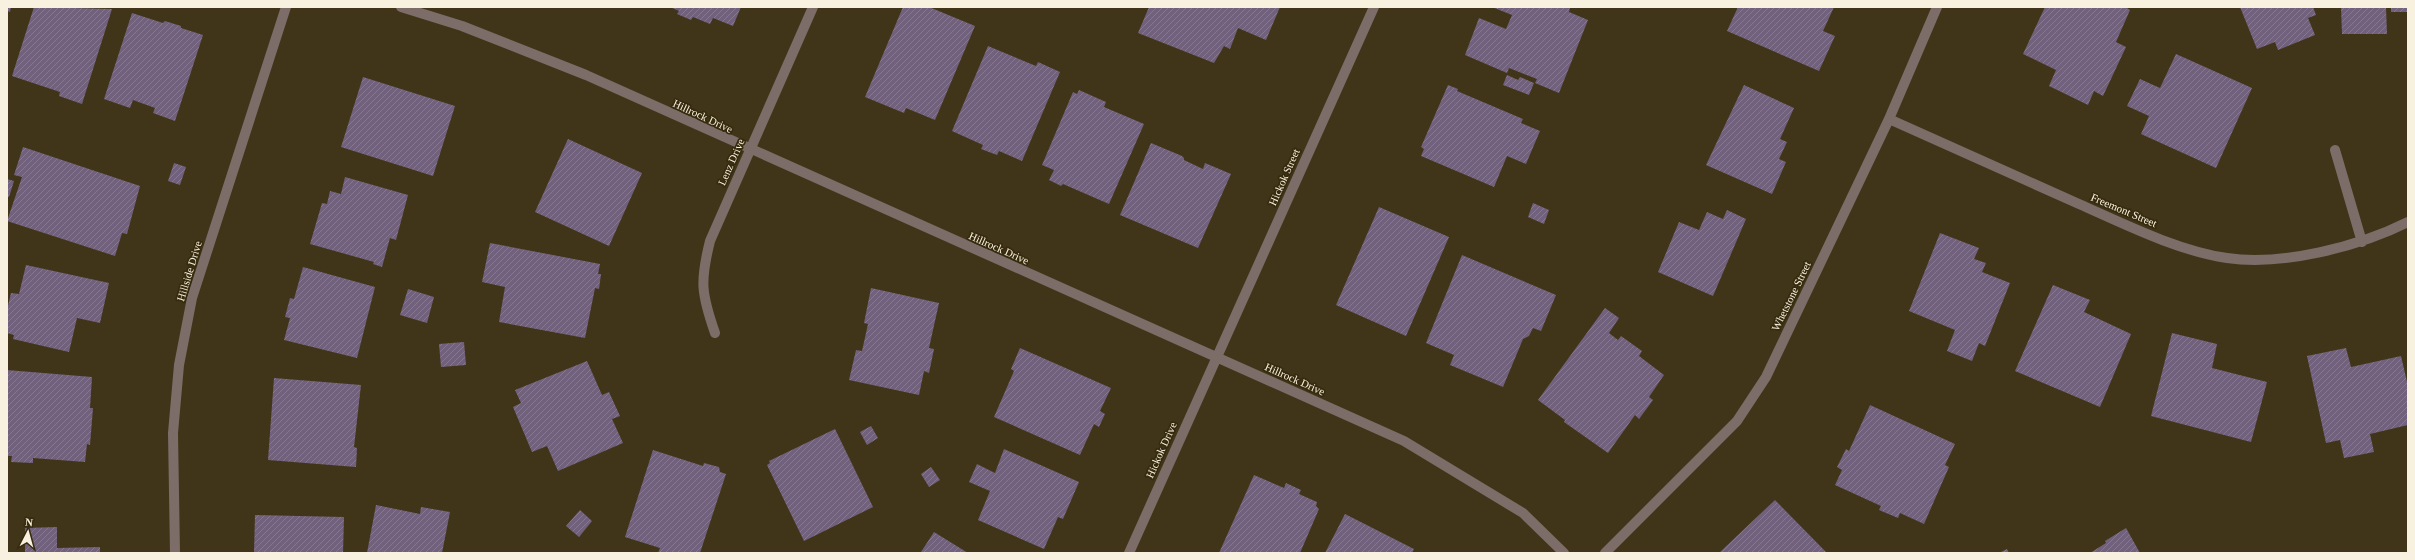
<svg xmlns="http://www.w3.org/2000/svg" width="2415" height="560" font-family="'Times New Roman',serif">
  <style>
    .building { fill: url(#building-hatch) }
    .lines { fill: none; stroke-linecap: round; stroke-linejoin: round }
    .minor { stroke: #7c6d69; stroke-width: 10 }
    .labels { text-anchor: middle; stroke-width: 3.5; stroke-linejoin: round; paint-order: stroke }
    .street-label { font-size: 11px; fill: #f8f1e0; stroke: #372b0e }
  </style>
  <defs>
    <pattern id="building-hatch" width="6" height="6" patternUnits="userSpaceOnUse"><rect width="6" height="6" fill="#71617c"/><path d="M-1 1l2-2M0 6l6-6M5 7l2-2" fill="none" stroke="#86788e"/></pattern>
  </defs>
  <rect width="100%" height="100%" fill="#413519"/>
  <path class="building" d="M7,7h4l-1,5 -3,-1z
    M34,7l78,2 -30,95 -23,-8 1,-4 -48,-16z
    M670,7h71l-8,19 -20,-8 -3,6 -17,-7 -2,3 -14,-6 2,-3z
    M903,7h26l46,19 -40,94 -29,-12 -2,5 -39,-16z
    M1149,7h131l-14,33 -28,-12 -8,21 -6,-3 -10,17 -76,-30z
    M1492,7h78l-1,5 19,8 -29,73 -24,-10 2,-4 -28,-11 -2,5 -42,-18 14,-37 27,11 6,-14z
    M1738,7h96l-11,24 12,5 -16,35 -92,-40z
    M2045,7h80l5,3 -14,32 10,5 -23,49 -9,-5 -6,14 -39,-19 7,-16 -33,-16z
    M2240,7h73l3,8 -8,3 7,17 -37,15 -3,-8 -18,7z
    M2341,7h45l1,27h-45z
    M2391,7h17v5h-17z
    M132,13l31,10 2,-2 16,5v2l22,7 -28,86 -22,-8 2,-5 -22,-8 -3,8 -26,-9z
    M988,46l48,20 2,-4 22,10 -38,89 -23,-10 -2,4 -16,-6 2,-4 -31,-14z
    M2176,54l76,34 -36,80 -75,-34 8,-18 -22,-10 13,-27 20,9z
    M1507,75l11,5 2,-3 14,6 -5,12 -26,-10z
    M363,77l92,29 -22,70 -92,-29z
    M1448,85l10,4 -1,2 66,28 -2,4 19,8 -14,33 -19,-8 -13,31 -73,-31 3,-7 -3,-2z
    M1744,85l50,23 -14,31 7,3 -8,17 7,3 -14,32 -66,-29z
    M1079,90l27,12 -2,5 40,17 -35,80 -46,-20 -2,2 -12,-6 5,-10 -12,-5 31,-73 4,2z
    M568,139l74,34 -33,73 -74,-34z
    M1151,143l31,13 2,2v2l19,9 2,-6 26,11 -33,74 -78,-33z
    M23,147l117,39 -13,48 -5,-1 -7,23 -108,-35 15,-44 -8,-2z
    M174,163l12,4 -6,18 -12,-4z
    M345,177l63,18 -12,45 -6,-2 -8,29 -9,-3 1,-2 -64,-18 12,-41 5,1 3,-13 11,3z
    M7,179l7,2 -5,16 -2,-1z
    M1533,203l16,7 -5,14 -16,-7z
    M1379,207l70,30 -43,99 -70,-31z
    M1727,210l19,9 -33,77 -55,-24 21,-50 20,8 8,-18 16,7z
    M1940,233l39,15 -5,11 12,4 -4,9 28,11 -25,63 -6,-3 -7,18 -25,-10 8,-21 -46,-19z
    M490,243l110,21 -2,10h3l-2,15 -4,-1 -10,50 -86,-16 6,-35 -23,-5z
    M1462,255l94,40 -15,36 -8,-3 -4,8 -6,3 -20,48 -53,-22 4,-10 -28,-12z
    M26,265l83,18 -9,40 -23,-5 -8,34 -56,-13 1,-4 -7,-2v-23l4,-17 8,1z
    M303,267l72,20 -18,71 -73,-18 6,-22 -5,-1 5,-19 4,1z
    M2053,285l37,15 -6,12 47,22 -31,73 -85,-36z
    M871,288l68,15 -10,45 5,1 -5,24 -5,-2 -5,24 -70,-15 7,-30 6,1 6,-27 -4,-1z
    M408,289l26,8 -7,26 -27,-8z
    M1605,308l14,10 -10,15 9,7 3,-4 21,15 -3,5 25,19 -15,22 4,3 -14,19 -4,-4 -27,38 -44,-31 1,-2 -27,-20z
    M2172,333l45,11 -5,24 55,14 -16,60 -100,-26z
    M464,342l2,23 -25,2 -2,-23z
    M1020,348l91,40 -11,23 5,3 -6,13 -5,-3 -14,31 -86,-38 20,-46 -3,-2z
    M2346,348l5,19 50,-11 7,30v39l-38,9 4,18 -30,6 -4,-18 -14,3 -19,-87z
    M587,361l15,34 7,-3 11,24 -8,3 11,24 -65,28 -11,-25 -15,6 -19,-45 8,-4 -6,-13z
    M7,370l85,7 -2,31h3l-3,37 -3,-1 -2,18 -52,-4v5l-22,-1 1,-6h-5z
    M274,378l87,7 -7,62 3,1 -1,19 -88,-7z
    M1870,405l85,39 -10,21 4,2 -25,57 -24,-11 -2,5 -19,-8 2,-4 -46,-21 7,-15 -5,-3 9,-18 3,2z
    M871,426l7,12 -11,7 -7,-13z
    M835,429l38,78 -69,34 -37,-76 3,-2 -1,-2z
    M1004,449l75,33 -16,37 -5,-2 -14,32 -66,-29 12,-29 -21,-9 8,-18 18,9z
    M653,450l50,16 1,-3 15,4 1,5 6,2 -26,79h-42l2,-5 -35,-11z
    M931,467l9,13 -11,7 -8,-13z
    M1254,475l30,13 2,-5 15,7 -2,4 18,8 -1,4 3,3 -19,44h-81z
    M1775,500l52,53h-108z
    M376,505l44,9 1,-7 29,5 -8,41h-75z
    M580,510l12,11 -13,16 -13,-11z
    M1345,514l69,35 -2,4h-87z
    M255,515l89,2 -1,36h-89z
    M57,527v21l43,-1v6h-75v-25z
    M2126,528l14,25h-50l16,-10 -1,-2z
    M934,532l34,21 -47,-1z
    M2007,549l2,4h-10z"/>
  <g class="lines">
    <path class="minor" d="M401,7l61,19 124,49 818,366 119,72 41,40
      M1889,119c64,28 127,57 190,85 45,20 99,47 148,54 55,8 131,-11 181,-36
      M2335,150l27,92
      M715,333c-14,-40 -15,-52 -5,-92l103,-234
      M175,553l-2,-120 6,-68 13,-67 94,-291
      M1129,553l245,-546
      M1605,553l132,-132 29,-44 123,-258 48,-112"/>
  </g>
  <g class="labels">
    <g class="street-label">
      <text transform="translate(703 116) rotate(25)" y="4">Hillrock Drive</text>
      <text transform="translate(731 162) rotate(-66)" y="4">Lenz Drive</text>
      <text transform="translate(1284 177) rotate(-66)" y="4">Hickok Street</text>
      <text transform="translate(2124 210) rotate(23)" y="4">Freemont Street</text>
      <text transform="translate(999 248) rotate(24)" y="4">Hillrock Drive</text>
      <text transform="translate(189 271) rotate(-73)" y="4">Hillside Drive</text>
      <text transform="translate(1791 296) rotate(-64)" y="4">Whetstone Street</text>
      <text transform="translate(1295 379) rotate(24)" y="4">Hillrock Drive</text>
      <text transform="translate(1161 450) rotate(-66)" y="4">Hickok Drive</text>
    </g>
  </g>
  <rect width="2415" height="560" fill="none" stroke="#f8f1e0" stroke-width="16"/>
  <g transform="translate(28 532) rotate(6)" stroke="#372b0e" stroke-width="3" paint-order="stroke">
  <path d="M0-3L7 15L0 10L-7 15Z" fill="#f8f1e0"/>
  <text y="-6" font-size="11" font-weight="bold" text-anchor="middle" fill="#f8f1e0">N</text>
  </g>
</svg>
